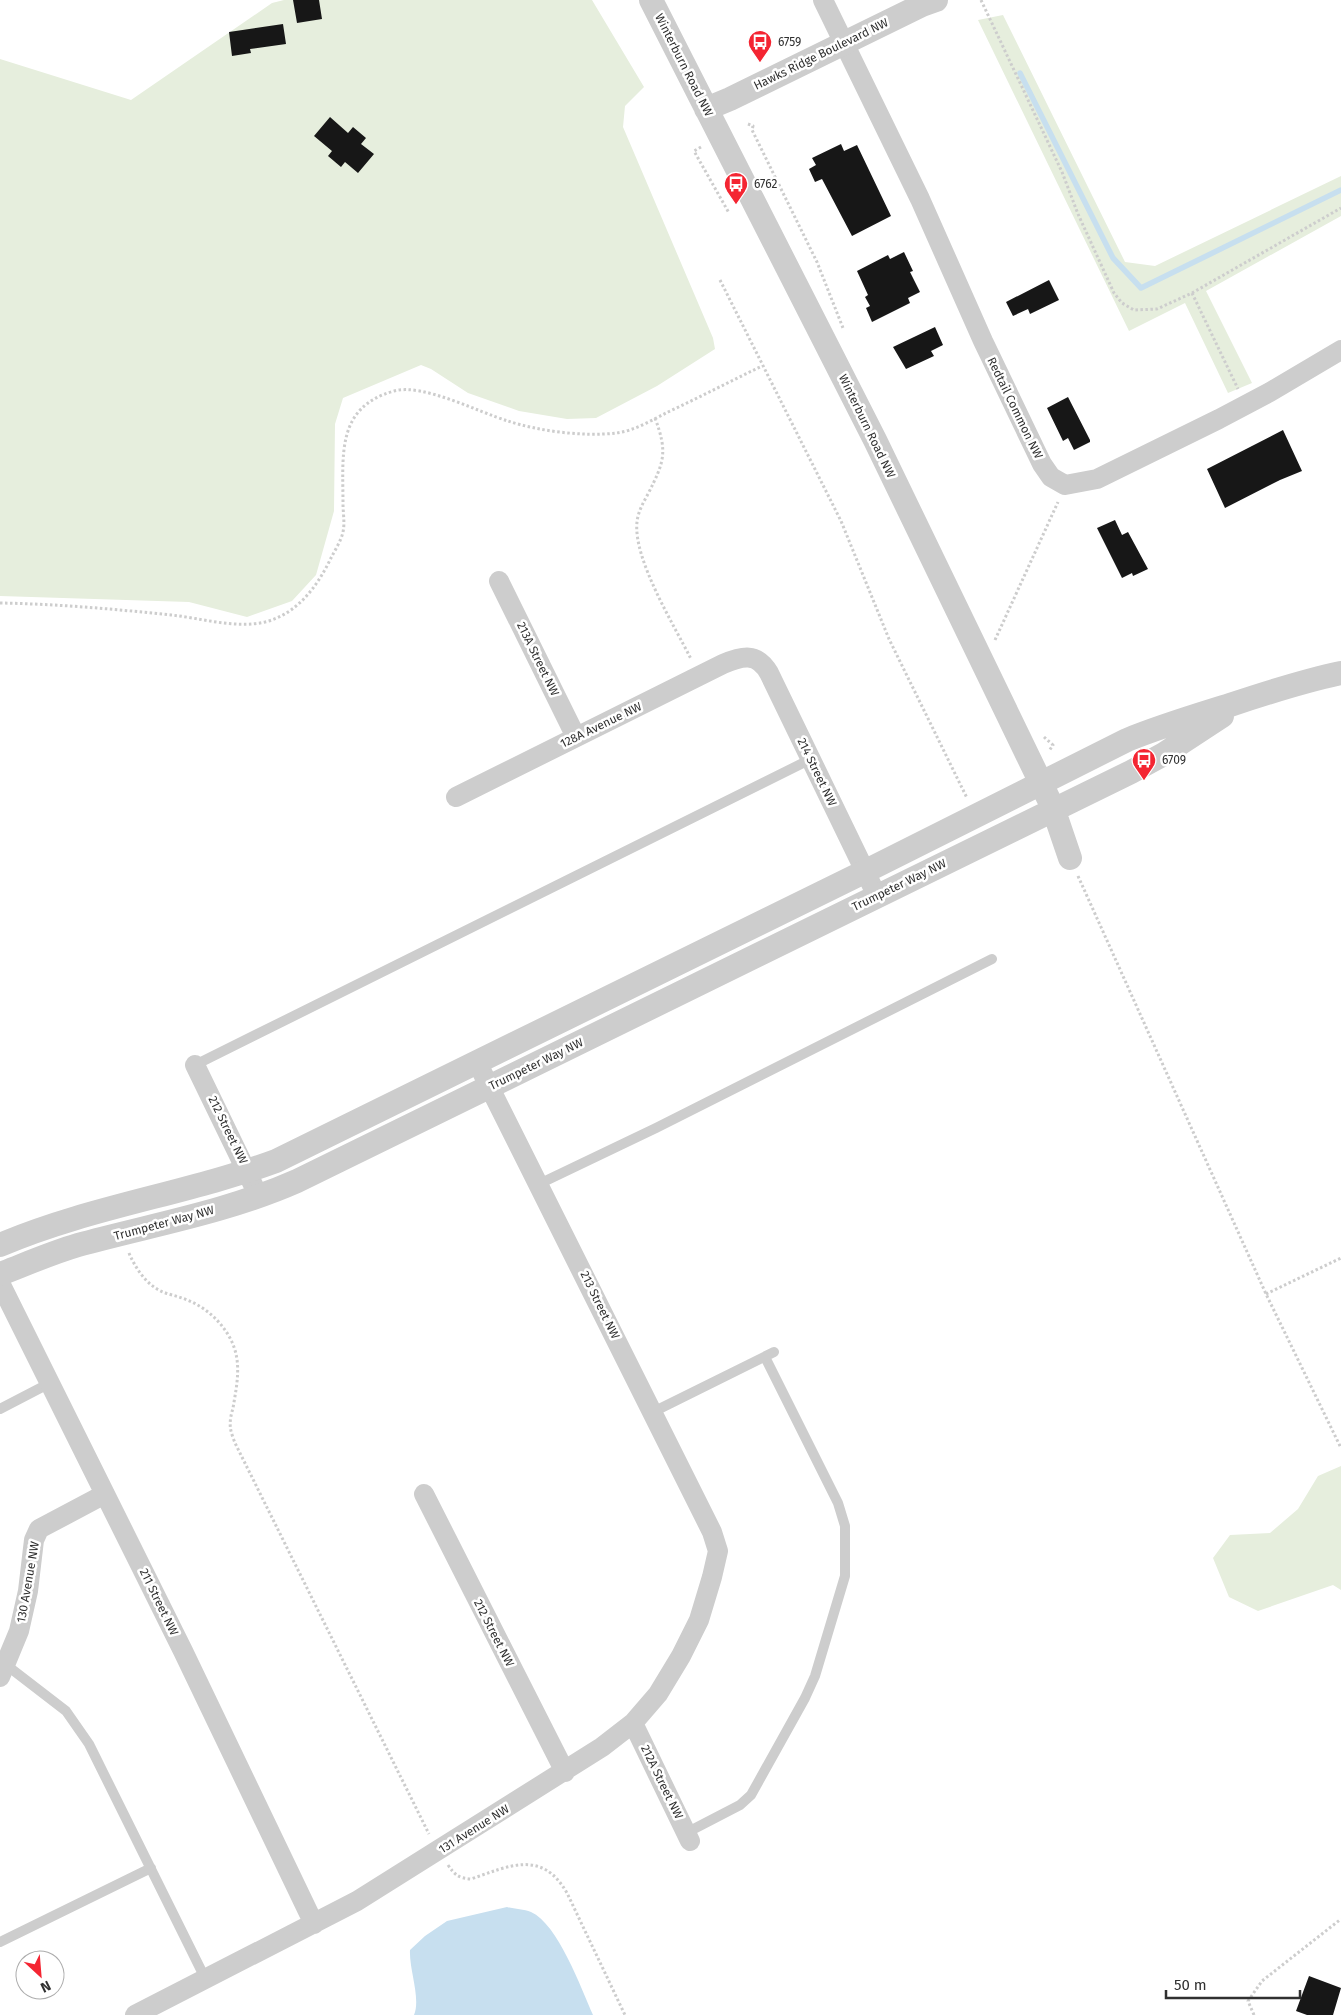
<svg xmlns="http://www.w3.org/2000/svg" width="1341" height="2015" font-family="'Fira Sans',sans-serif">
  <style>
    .green { fill: #e6eedd }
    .water { fill: #c7dfef }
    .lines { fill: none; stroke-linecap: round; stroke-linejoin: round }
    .stream { stroke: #c7dfef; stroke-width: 5.5 }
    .building { fill: #171717 }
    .path { stroke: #cdcdcd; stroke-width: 3; stroke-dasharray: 2.5 2.5; stroke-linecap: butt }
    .service { stroke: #cdcdcd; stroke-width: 10 }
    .minor { stroke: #cdcdcd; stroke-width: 20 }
    .tertiary { stroke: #cdcdcd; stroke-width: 24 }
    .labels { text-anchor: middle; stroke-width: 5; stroke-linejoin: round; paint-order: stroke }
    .poi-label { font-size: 12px; fill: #303030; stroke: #fff; text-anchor: start }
    .street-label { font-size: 12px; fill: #303030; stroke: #fff }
  </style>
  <rect width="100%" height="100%" fill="#fff"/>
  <path class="green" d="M284,0h308l52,87 -19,19 -2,21 90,211 2,11 -58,37 -61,32 -29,1 -48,-8 -51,-18 -37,-24 -10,-4 -78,33 -8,26 -1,87 -18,64 -24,26 -45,16 -58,-15 -189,-6v-537l131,41 141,-97z
    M1003,15l122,247 30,4 186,-90v40l-135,75 46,92 -24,10 -43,-90 -56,28 -151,-311z
    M1341,1466v124l-8,-5 -75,26 -29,-14 -16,-39 17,-23 40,-2 28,-24 20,-33z"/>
  <path class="water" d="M507,1907c7,2 17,2 24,5 27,12 50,76 62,103h-179c7,-17 -5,-45 -4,-65l15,-14 22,-15z"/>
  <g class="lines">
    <path class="stream" d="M1020,73l93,185 28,30 200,-98"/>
  </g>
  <path class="building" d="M293,0h26l3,19 -25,4z
    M283,24l3,20 -36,5 1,4 -19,3 -3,-24z
    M330,117l18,16 5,-6 13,11 -5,6 13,10 -16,19 -13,-11 -4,5 -13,-11 4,-5 -18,-15z
    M841,144l3,7 13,-6 34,71 -39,20 -30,-57 -7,3 -6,-13 7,-4 -4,-7z
    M904,252l9,19 -3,1 10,20 -12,6 2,5 -38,19 -6,-14 4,-2 -5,-9 3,-2 -11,-24 31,-16 2,4z
    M1049,280l10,20 -29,14 -2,-5 -15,7 -7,-14z
    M935,327l8,18 -12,6 3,5 -28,13 -13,-22z
    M1068,397l22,43v2l-16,8 -6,-12 -5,3 -16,-33z
    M1283,430l19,41 -22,9 -55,28 -18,-39z
    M1115,520l7,15 6,-3 20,37 -15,7 -1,-3 -10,5 -25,-50z
    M1309,1976l32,12 -8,27h-26l-11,-4z"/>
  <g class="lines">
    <path class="path" d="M981,0l81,172 16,42 36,79 8,10 12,7 23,-1 35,-16 149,-85
      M748,124l5,2 -1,4 65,132 26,66
      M701,147l-7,4 35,62
      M720,280l121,241 48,118 78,159
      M1192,293l46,96
      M655,418c13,35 9,44 -7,76 -5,9 -10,18 -11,28 -4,37 37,103 54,137
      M0,603c57,1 114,6 171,12 30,3 64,14 94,7 32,-8 52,-35 66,-64 4,-8 10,-17 12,-26 2,-9 0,-19 0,-28 0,-49 -7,-97 51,-113 29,-8 84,21 114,30 30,10 76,16 108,12 18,-2 36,-13 52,-21 32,-15 63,-31 94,-46
      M995,640l63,-138
      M1044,737l9,8 -4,6
      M1078,876l188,418 75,154
      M129,1253c6,14 15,28 28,36 8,5 17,6 25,9 21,7 39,22 49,42 11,22 6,44 2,68 -2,7 -4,15 -2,23 1,4 3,10 5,14l193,389
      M1266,1294l75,-36
      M448,1865c7,10 10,13 23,14 38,-13 71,-30 96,14l58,122
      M1254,2015l-6,-14 14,-20 79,-62"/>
    <path class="service" d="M195,1065l616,-306
      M539,1184l117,-56 336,-169
      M0,1409l50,-26
      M653,1412l121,-60
      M5,1664l61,47 23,33 117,236
      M686,1833l54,-28 11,-10 54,-97 10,-22 30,-100v-50l-7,-23 -73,-146
      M0,1942l151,-74"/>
    <path class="minor" d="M823,0l97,199 63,142 59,123 9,13 14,8 32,-6 122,-60 51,-27 71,-42
      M499,581l77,156
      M456,797l267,-133c19,-8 34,-12 46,9l108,223
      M195,1065l64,132
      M0,1283l183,368 131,273
      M424,1494l141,278
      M0,1677l19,-46 9,-40 6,-51 5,-11 66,-35
      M633,1723l57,118
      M135,2015l222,-114 245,-154 31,-24 25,-29 23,-38 18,-36 13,-43 6,-26 -6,-19 -235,-470"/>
    <path class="tertiary" d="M651,0l224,440 178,368 17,50
      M706,109l24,-10 192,-94 14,-5
      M0,1245c89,-38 186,-51 276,-84l590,-290 261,-131c34,-14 68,-24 103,-35 36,-12 73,-24 111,-32
      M0,1274c26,-10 51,-21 78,-29 73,-20 149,-33 219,-64l834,-409 33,-18 58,-38"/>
  </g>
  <defs>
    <g id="bus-pin" transform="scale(1.25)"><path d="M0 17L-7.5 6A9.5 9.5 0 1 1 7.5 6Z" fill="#f42532" stroke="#fff"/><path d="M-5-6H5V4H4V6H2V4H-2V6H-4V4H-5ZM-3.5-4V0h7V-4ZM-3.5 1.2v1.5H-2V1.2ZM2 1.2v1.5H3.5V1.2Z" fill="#fff"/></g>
  </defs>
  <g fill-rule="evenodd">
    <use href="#bus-pin" x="760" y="42"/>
    <use href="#bus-pin" x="736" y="184"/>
    <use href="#bus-pin" x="1144" y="760"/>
  </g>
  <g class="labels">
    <g class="poi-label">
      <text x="778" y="46">6759</text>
      <text x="754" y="188">6762</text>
      <text x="1162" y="764">6709</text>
    </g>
    <g class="street-label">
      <text transform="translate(821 54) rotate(-26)" y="4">Hawks Ridge Boulevard NW</text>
      <text transform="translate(684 65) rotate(63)" y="4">Winterburn Road NW</text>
      <text transform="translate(1015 408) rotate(64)" y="4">Redtail Common NW</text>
      <text transform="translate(867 426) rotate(64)" y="4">Winterburn Road NW</text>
      <text transform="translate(538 659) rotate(64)" y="4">213A Street NW</text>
      <text transform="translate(601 725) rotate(-26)" y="4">128A Avenue NW</text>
      <text transform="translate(817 772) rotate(64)" y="4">214 Street NW</text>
      <text transform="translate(899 885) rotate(-26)" y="4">Trumpeter Way NW</text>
      <text transform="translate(536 1064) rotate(-26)" y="4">Trumpeter Way NW</text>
      <text transform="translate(228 1130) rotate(64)" y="4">212 Street NW</text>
      <text transform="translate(164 1223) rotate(-15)" y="4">Trumpeter Way NW</text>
      <text transform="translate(600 1305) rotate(64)" y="4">213 Street NW</text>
      <text transform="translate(28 1582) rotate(-80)" y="4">130 Avenue NW</text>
      <text transform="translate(159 1602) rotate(64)" y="4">211 Street NW</text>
      <text transform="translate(494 1633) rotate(63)" y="4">212 Street NW</text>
      <text transform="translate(662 1782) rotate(64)" y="4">212A Street NW</text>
      <text transform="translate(474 1829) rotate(-32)" y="4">131 Avenue NW</text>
    </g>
  </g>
  <g transform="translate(40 1975) rotate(154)"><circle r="24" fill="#ffffff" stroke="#acacac"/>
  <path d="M0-4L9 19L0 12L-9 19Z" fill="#f42532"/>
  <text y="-8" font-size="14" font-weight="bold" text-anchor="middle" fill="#303030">N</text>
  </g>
  <path d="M1166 1990v8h134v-8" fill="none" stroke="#303030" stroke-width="2.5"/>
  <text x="1174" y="1990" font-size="15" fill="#303030" stroke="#ffffff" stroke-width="4" paint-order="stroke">50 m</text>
</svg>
